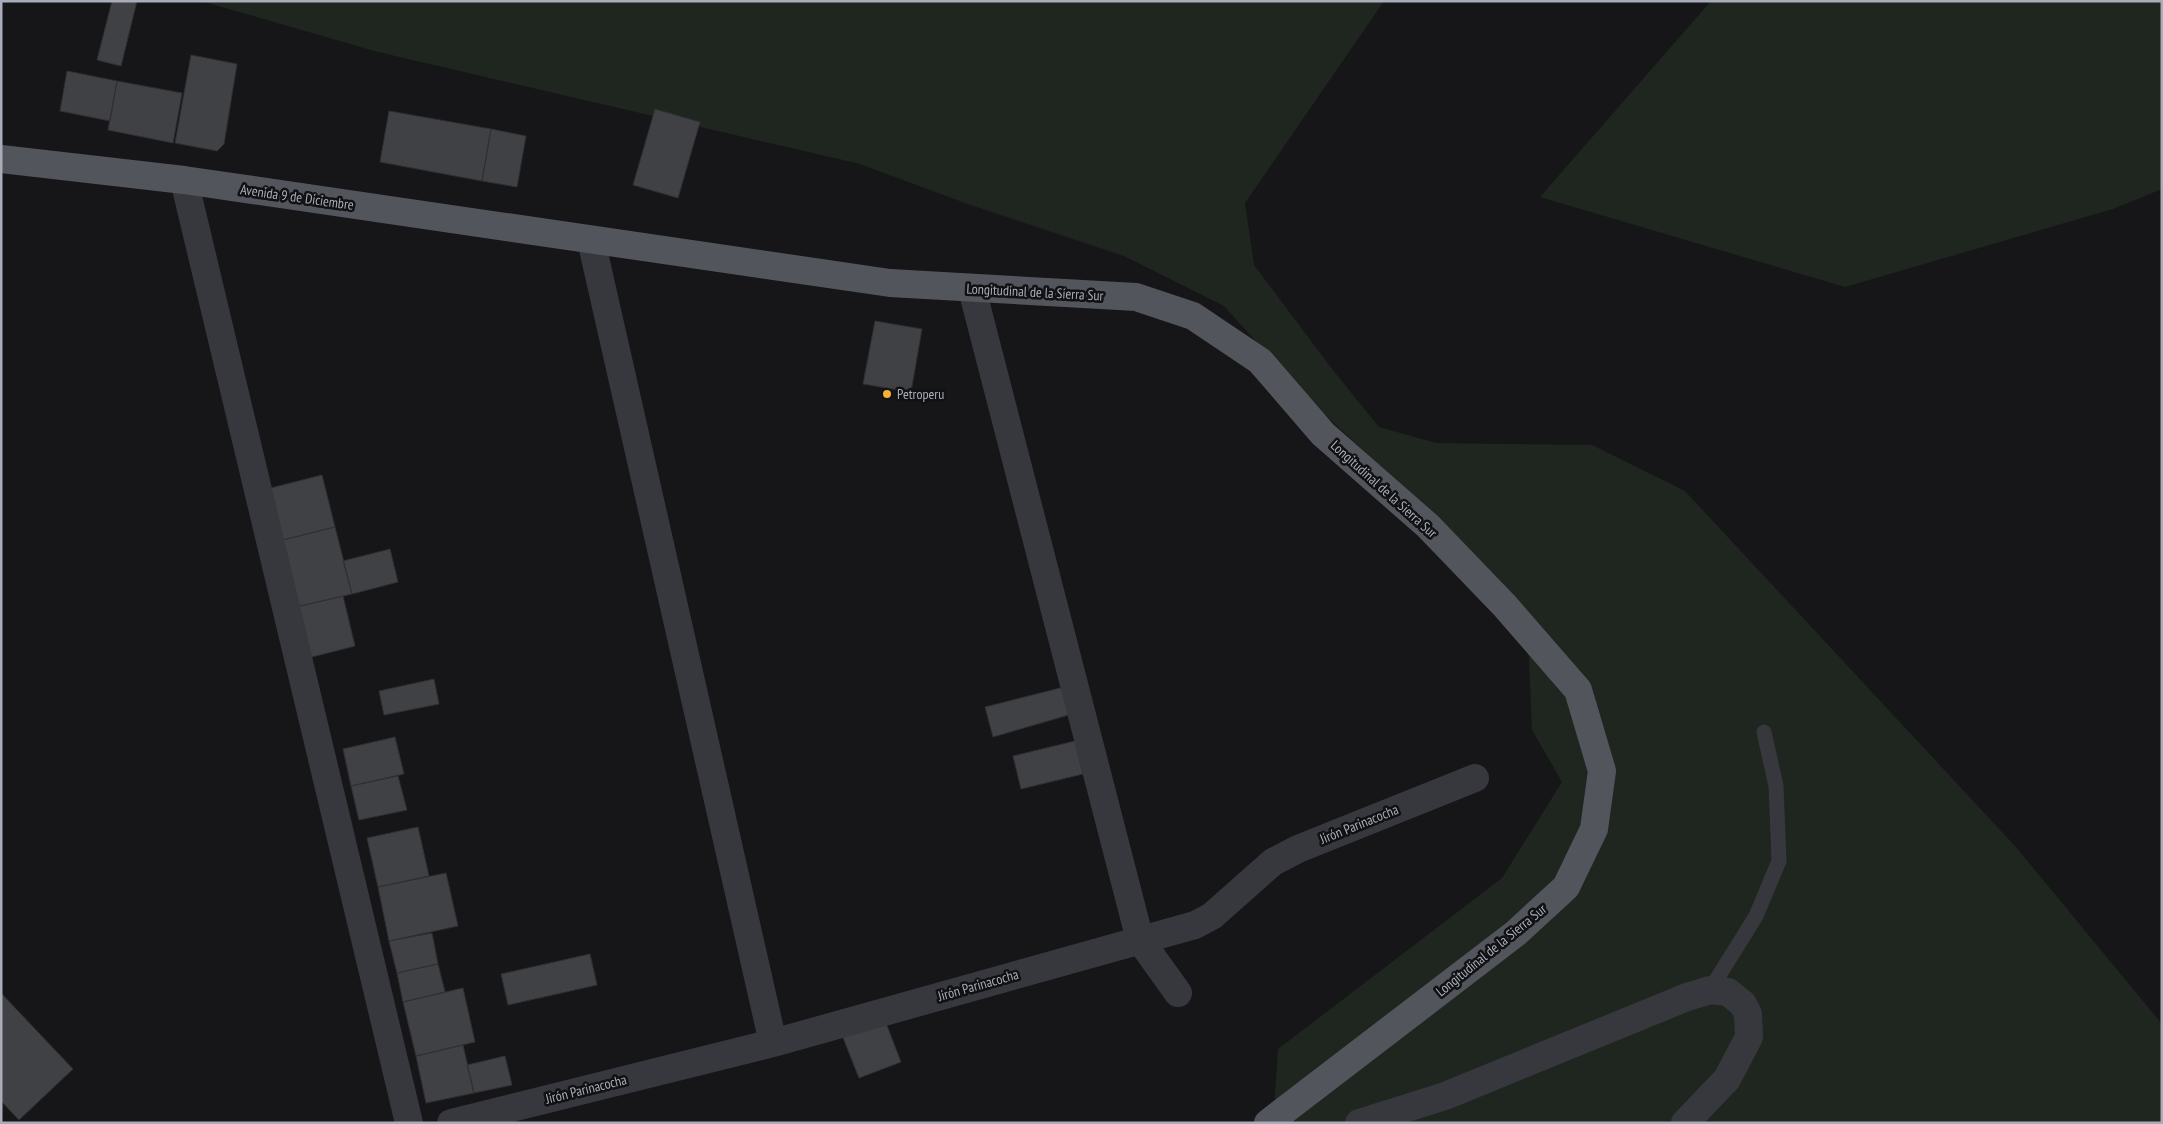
<svg xmlns="http://www.w3.org/2000/svg" width="2163" height="1124" font-family="'PT Sans Narrow',sans-serif">
  <style>
    .green { fill: #1e261f }
    .building { fill: #404145; stroke: #303034 }
    .lines { fill: none; stroke-linecap: round; stroke-linejoin: round }
    .service { stroke: #37383d; stroke-width: 15 }
    .minor { stroke: #37383d; stroke-width: 28 }
    .primary { stroke: #53555c; stroke-width: 28 }
    .poi-dot { fill: #f2b134; stroke: #111113; stroke-width: 2 }
    .labels { text-anchor: middle; stroke-width: 5; stroke-linejoin: round; paint-order: stroke }
    .street-label { font-size: 14px; fill: #a8adb8; stroke: #111113 }
    .poi-label { font-size: 14px; fill: #a8adb8; stroke: #111113; text-anchor: start }
  </style>
  <rect width="100%" height="100%" fill="#161618"/>
  <path class="green" d="M201,1h1183l-139,202 9,62 78,104 47,58 57,16 156,2 93,46 330,355 147,178v99h-889l5,-74 224,-171 60,-96 -30,-52 -5,-118 -110,-111 -110,-103 -83,-92 -100,-50 -159,-53 -105,-39 -482,-112z
    M1711,1h451v188l-49,20 -268,78 -305,-90z"/>
  <path class="building" d="M112,1h25l-16,65 -24,-6z
    M191,55l46,9 -13,80 -7,7 -42,-8z
    M67,71l50,10 -7,40 -50,-10z
    M117,81l65,12 -9,50 -65,-13z
    M655,109l45,13 -22,76 -45,-13z
    M389,111l102,18 -9,52 -102,-19z
    M491,129l35,7 -9,51 -35,-6z
    M875,321l47,8 -11,63 -48,-8z
    M322,475l13,52 -60,15 -12,-52z
    M335,527l17,67 -60,14 -17,-66z
    M390,549l8,33 -46,12 -9,-33z
    M343,596l12,50 -51,13 -12,-51z
    M434,679l5,25 -55,11 -5,-24z
    M1064,687l8,27 -79,23 -8,-30z
    M395,737l9,37 -53,12 -8,-37z
    M1075,741l8,33 -62,15 -8,-33z
    M398,776l9,34 -48,10 -8,-34z
    M418,827l11,49 -51,11 -11,-49z
    M446,873l12,53 -69,15 -11,-54z
    M432,933l6,31 -41,9 -8,-32z
    M590,954l7,31 -89,20 -7,-31z
    M438,964l7,28 -42,10 -6,-29z
    M463,988l12,54 -59,14 -13,-54z
    M1,993l72,76 -54,51 -18,-19z
    M884,1018l17,44 -42,16 -17,-43z
    M463,1045l11,48 -48,10 -10,-47z
    M505,1056l7,29 -38,8 -7,-28z"/>
  <g class="lines">
    <path class="service" d="M1710,990l46,-74 23,-55 -3,-75 -12,-54"/>
    <path class="minor" d="M184,180l225,943
      M591,240l182,803
      M972,289l168,651 38,53
      M451,1123l322,-80 422,-118 17,-9 61,-54 25,-13 177,-71
      M1359,1123l86,-27 242,-99 23,-7 18,2 15,12 5,10 1,23 -22,42 -42,44"/>
    <path class="primary" d="M1,159l183,21 706,103 246,14 57,19 67,45 63,73 105,92 77,80 73,84 24,81 -8,58 -28,58 -50,46 -248,190"/>
  </g>
  <circle class="poi-dot" cx="887" cy="394" r="5"/>
  <g class="labels">
    <g class="street-label">
      <text transform="translate(297 197) rotate(8)" y="5">Avenida 9 de Diciembre</text>
      <text transform="translate(1035 292) rotate(3)" y="5">Longitudinal de la Sierra Sur</text>
      <text transform="translate(1384 489) rotate(42)" y="5">Longitudinal de la Sierra Sur</text>
      <text transform="translate(1359 824) rotate(-22)" y="5">Jirón Parinacocha</text>
      <text transform="translate(1491 950) rotate(-39)" y="5">Longitudinal de la Sierra Sur</text>
      <text transform="translate(978 985) rotate(-16)" y="5">Jirón Parinacocha</text>
      <text transform="translate(586 1089) rotate(-14)" y="5">Jirón Parinacocha</text>
    </g>
    <g class="poi-label">
      <text x="897" y="399">Petroperu</text>
    </g>
  </g>
  <rect width="2163" height="1124" fill="none" stroke="#a8adb8" stroke-width="5"/>
</svg>
